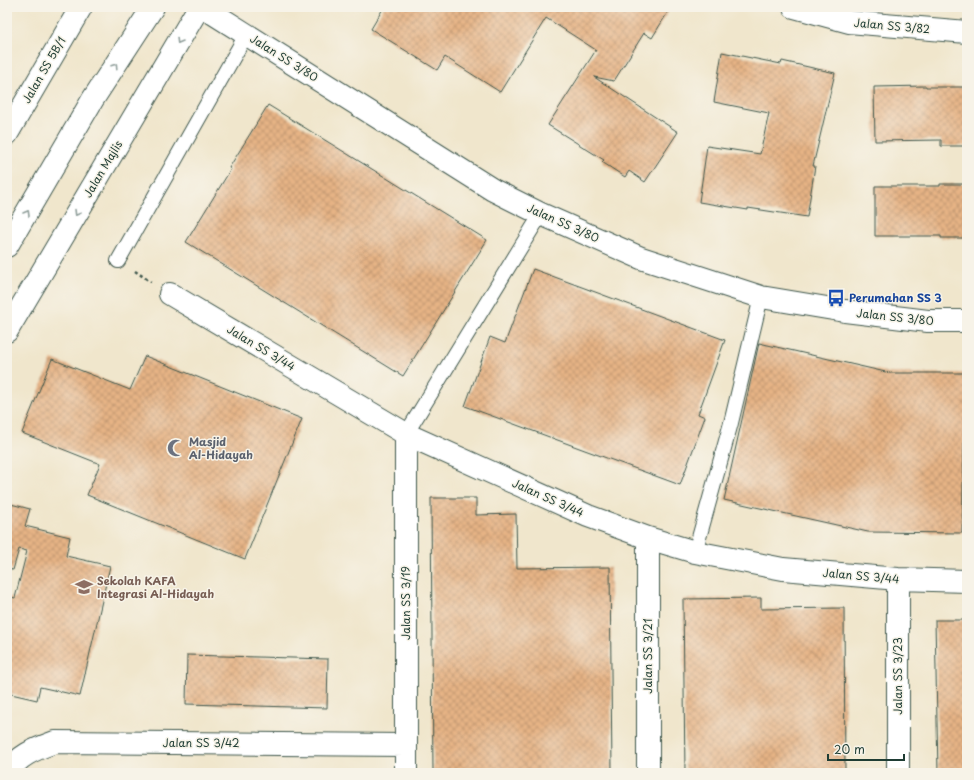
<svg xmlns="http://www.w3.org/2000/svg" width="974" height="780" font-family="'Playpen Sans',sans-serif">
  <style>
    .building { fill: url(#building-cross-hatch) }
    .lines { fill: none; stroke-linecap: round; stroke-linejoin: round }
    .lane-casing { stroke: #3e564b; stroke-width: 16 }
    .street-casing { stroke: #3e564b; stroke-width: 24 }
    .secondary-casing { stroke: #3e564b; stroke-width: 24 }
    .path { stroke: #3e564b; stroke-width: 2.5; stroke-dasharray: 3 3; stroke-linecap: butt }
    .lane { stroke: #fff; stroke-width: 14 }
    .street { stroke: #fff; stroke-width: 22 }
    .secondary { stroke: #fff; stroke-width: 22 }
    .oneway { stroke: #8f9e9a }
    .labels { text-anchor: middle; stroke-width: 3; stroke-linejoin: round; paint-order: stroke }
    .street-label { font-size: 11px; fill: #1f3d34; stroke: #f7f3e8 }
    .transit-label { font-size: 11px; font-weight: bold; fill: #164399; stroke: #f7f3e8; text-anchor: start }
    .worship-label { font-size: 11px; font-weight: bold; fill: #5b616d; stroke: #f7f3e8; text-anchor: start }
    .education-label { font-size: 11px; font-weight: bold; fill: #785e54; stroke: #f7f3e8; text-anchor: start }
  </style>
  <defs>
    <pattern id="building-cross-hatch" width="8" height="8" patternUnits="userSpaceOnUse"><rect width="8" height="8" fill="#e6b385"/><path d="M0 0l8 8M0 8l8-8" fill="none" stroke="#ba936e"/></pattern>
  </defs>
  <rect width="100%" height="100%" fill="#f7f3e8"/>
  <filter id="ink" filterUnits="userSpaceOnUse"><feTurbulence type="fractalNoise" baseFrequency=".025" numOctaves="2"/><feDisplacementMap in="SourceGraphic" scale="8" xChannelSelector="R" yChannelSelector="G"/><feConvolveMatrix kernelMatrix="1 2 1 2 8 2 1 2 1" color-interpolation-filters="sRGB"/></filter>
  <filter id="wash" filterUnits="userSpaceOnUse"><feTurbulence type="fractalNoise" baseFrequency=".012" numOctaves="4" result="noise"/><feDisplacementMap in="SourceGraphic" scale="16" xChannelSelector="R" yChannelSelector="G"/><feGaussianBlur stdDeviation="0.9" result="paint"/><feColorMatrix in="noise" values="0 0 0 0 0 0 0 0 0 0 0 0 0 0 0 0 0 1.4 0 .05"/><feComposite in="paint" operator="in"/></filter>
  <g filter="url(#wash)">
    <rect width="100%" height="100%" fill="#f0e6cc"/>
    <g id="blocks">
      <path class="building" d="M384,7h287l-19,31 -8,-5 -30,48 -20,-4 84,55 -33,50 -16,-11 -4,6 -23,-15 2,-2 -56,-35 48,-75 -50,-32 -46,74 -55,-35 -8,13 -66,-41z
        M722,52l59,12 1,-3 53,12 -22,93h2l-8,51 -59,-9v2l-49,-8 8,-56 53,8 9,-41 -55,-11z
        M926,86v1h41v59h-26v-6l-66,1 -1,-54z
        M268,105l219,135 -84,136 -217,-134 45,-73 -2,-1z
        M940,184h27v54h-26v-2h-66v-50h65z
        M533,269l192,71 -27,74 7,3 -25,68 -215,-79 25,-69 15,6z
        M759,343l131,30h77v70h-3l-2,90 -94,-1 -144,-32z
        M145,356l157,63 -57,140 -158,-64 13,-31 -78,-31 30,-74 78,31z
        M431,498h45v17l40,-1 1,54 93,-1 2,206h-179z
        M7,503l23,6 -5,17 45,11 -4,19 44,10 -30,130 -40,-9 -3,13 -30,-7v-97l8,2 12,-47 -8,-2 -6,21 -6,-1z
        M761,598v11l83,-1 1,165h-160l-2,-174z
        M935,620h32v153h-29z
        M187,655l141,4 -1,49 -141,-4z"/>
    </g>
  </g>
  <g filter="url(#ink)">
    <use href="#blocks" fill-opacity="0" stroke="#3e564b" stroke-width="1"/>
    <g class="lines">
      <g class="lane-casing">
        <path id="lane" d="M118,261l128,-226
          M406,434l135,-220
          M695,552l36,-129 30,-126"/>
      </g>
      <g class="street-casing">
        <path id="street" d="M794,7l55,15 118,10
          M7,134l74,-127
          M170,294l236,140 182,82 60,22 47,14 88,17 115,10 69,2
          M648,538v235
          M8,773c10,-18 28,-24 47,-31l351,3
          M406,773v-339
          M898,773v-194"/>
      </g>
      <g class="secondary-casing">
        <path id="secondary" d="M203,7l290,183 48,24 100,44 120,39 84,14 83,10h39
          M7,246l86,-147 60,-92
          M7,331l192,-324"/>
      </g>
      <path class="path" d="M135,271l16,11"/>
      <use href="#lane" class="lane"/>
      <use href="#street" class="street"/>
      <use href="#secondary" class="secondary"/>
    </g>
    <defs><path id="oneway-chevron" d="M-2-3.5L2.5 0L-2 3.5" fill="none" stroke-width="1.6" stroke-linecap="round" stroke-linejoin="round"/></defs>
    <g class="oneway">
      <use href="#oneway-chevron" transform="translate(179 41) rotate(121)"/>
      <use href="#oneway-chevron" transform="translate(115 66) rotate(-57)"/>
      <use href="#oneway-chevron" transform="translate(27 213) rotate(-60)"/>
      <use href="#oneway-chevron" transform="translate(77 213) rotate(121)"/>
    </g>
  </g>
  <defs>
    <g id="bus-bare" transform="scale(1.38)"><path d="M-5-6H5V4H4V6H2V4H-2V6H-4V4H-5ZM-3.5-4V0h7V-4ZM-3.5 1.2v1.5H-2V1.2ZM2 1.2v1.5H3.5V1.2Z" fill="#1a4fb4" stroke="#f7f3e8" stroke-width="2.5" paint-order="stroke"/></g>
    <g id="mosque-bare" transform="scale(1.38)"><path d="M3.5-4.9A6 6 0 1 0 3.5 4.9A5 5 0 1 1 3.5-4.9Z" fill="#6b7280" stroke="#f7f3e8" stroke-width="2.5" paint-order="stroke"/></g>
    <g id="school-bare" transform="scale(1.38)"><path d="M0-5L7-2L0 1L-7-2ZM-4 1L0 2.5L4 1V4Q0 6-4 4Z" fill="#8d6e63" stroke="#f7f3e8" stroke-width="2.5" paint-order="stroke"/></g>
  </defs>
  <g fill-rule="evenodd">
    <use href="#bus-bare" x="836" y="298"/>
    <use href="#mosque-bare" x="176" y="448"/>
    <use href="#school-bare" x="84" y="587"/>
  </g>
  <g class="labels">
    <g class="street-label">
      <text transform="translate(892 26) rotate(5)" y="4">Jalan SS 3/82</text>
      <text transform="translate(284 58) rotate(32)" y="4">Jalan SS 3/80</text>
      <text transform="translate(44 70) rotate(-60)" y="4">Jalan SS 5B/1</text>
      <text transform="translate(103 169) rotate(-59)" y="4">Jalan Majlis</text>
      <text transform="translate(563 223) rotate(24)" y="4">Jalan SS 3/80</text>
      <text transform="translate(895 317) rotate(6)" y="4">Jalan SS 3/80</text>
      <text transform="translate(261 348) rotate(31)" y="4">Jalan SS 3/44</text>
      <text transform="translate(548 498) rotate(24)" y="4">Jalan SS 3/44</text>
      <text transform="translate(861 576) rotate(5)" y="4">Jalan SS 3/44</text>
      <text transform="translate(406 603) rotate(-90)" y="4">Jalan SS 3/19</text>
      <text transform="translate(648 656) rotate(-90)" y="4">Jalan SS 3/21</text>
      <text transform="translate(898 676) rotate(-90)" y="4">Jalan SS 3/23</text>
      <text x="201" y="747">Jalan SS 3/42</text>
    </g>
    <g class="transit-label">
      <text x="849" y="302">Perumahan SS 3</text>
    </g>
    <g class="worship-label">
      <text x="189" y="446">Masjid<tspan x="189" dy="13">Al-Hidayah</tspan></text>
    </g>
    <g class="education-label">
      <text x="97" y="585">Sekolah KAFA<tspan x="97" dy="13">Integrasi Al-Hidayah</tspan></text>
    </g>
  </g>
  <rect width="974" height="780" fill="none" stroke="#f7f3e8" stroke-width="24"/>
  <path d="M828 754v6h76v-6" fill="none" stroke="#1f3d34" stroke-width="2"/>
  <text x="834" y="754" font-size="12" fill="#1f3d34" stroke="#f7f3e8" stroke-width="3" paint-order="stroke">20 m</text>
</svg>
